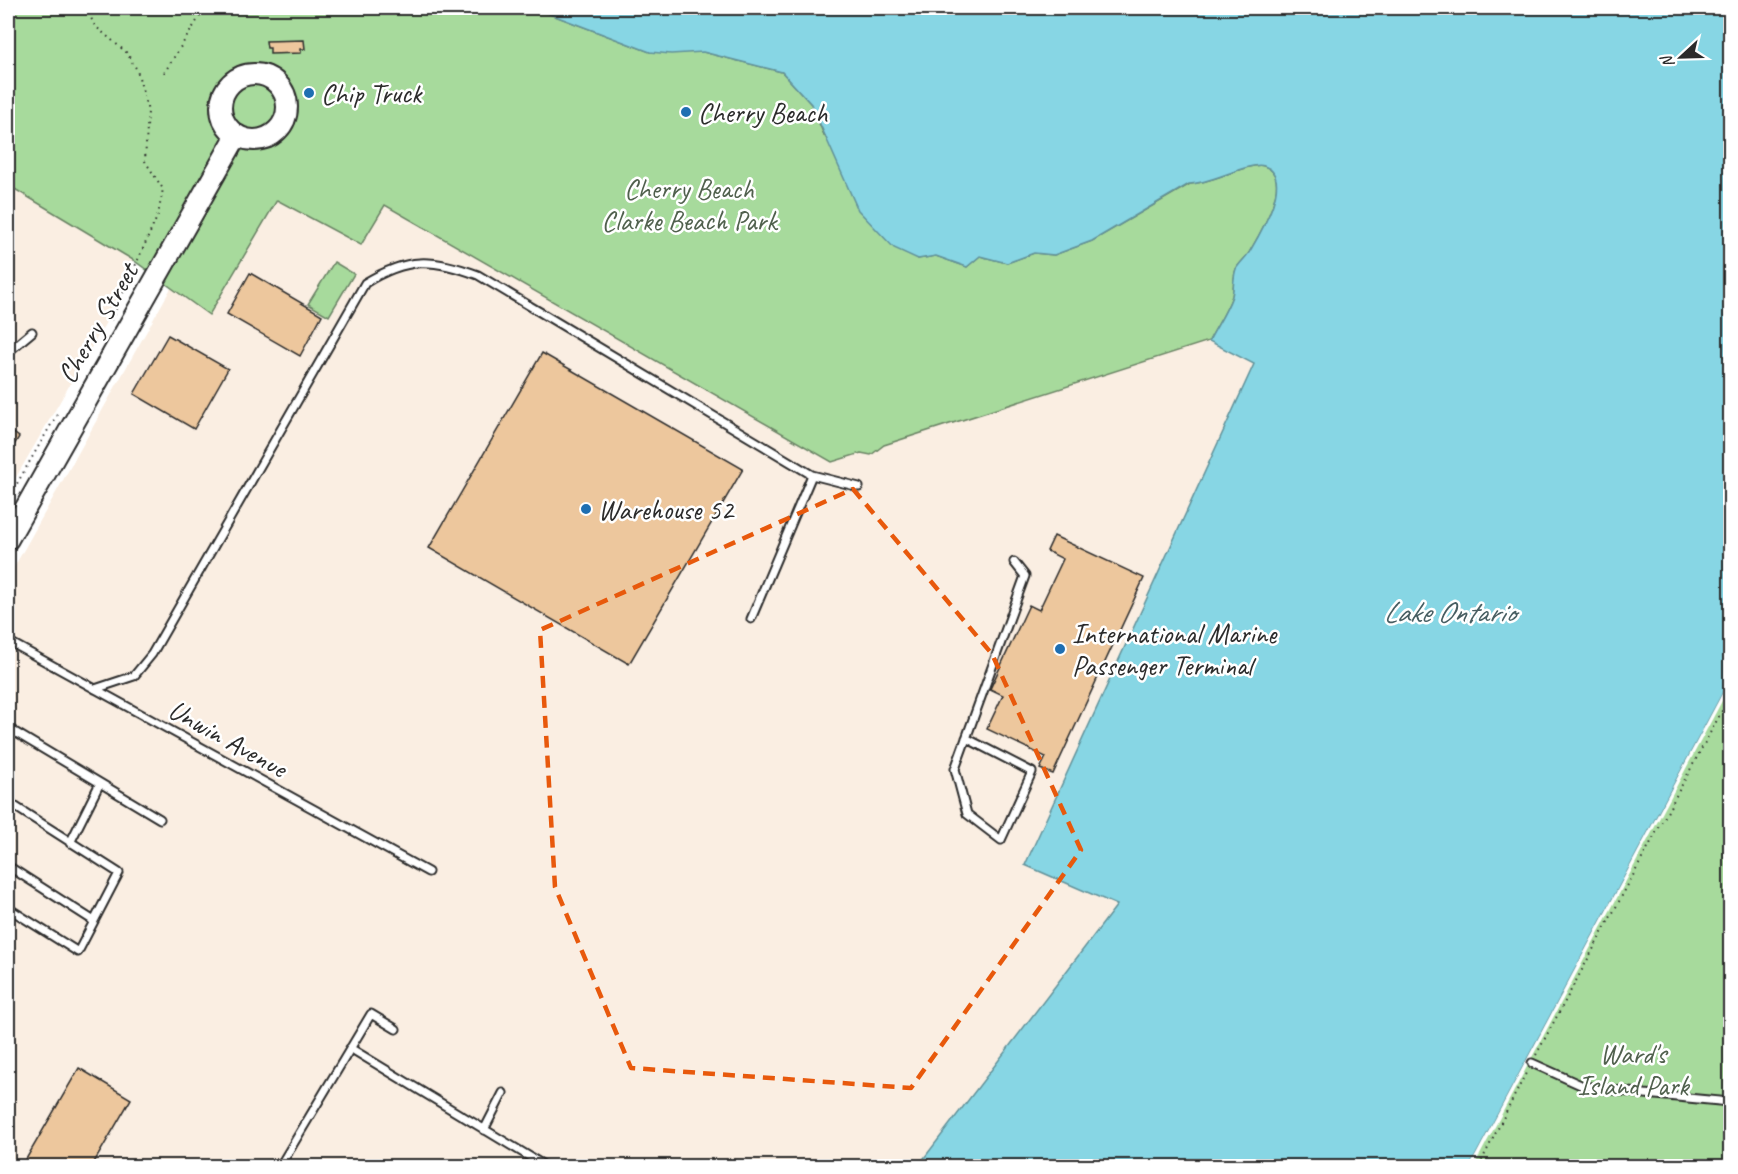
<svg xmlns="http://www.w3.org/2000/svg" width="1738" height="1174" font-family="Caveat,sans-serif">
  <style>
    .built { fill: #faeee2 }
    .green { fill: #a7da9c; stroke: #698264; stroke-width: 1.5 }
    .water { fill: #87d6e4; stroke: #62929a; stroke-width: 1.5 }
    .pier { fill: #fff }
    .building { fill: #edc79d; stroke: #2b2b2b; stroke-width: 1.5 }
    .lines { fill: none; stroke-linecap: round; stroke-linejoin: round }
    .lane-casing { stroke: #2b2b2b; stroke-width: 11 }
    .secondary-casing { stroke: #2b2b2b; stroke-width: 24 }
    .path { stroke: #2b2b2b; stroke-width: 2; stroke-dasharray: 1.5 4.5; stroke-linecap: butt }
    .lane { stroke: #fff; stroke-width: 7 }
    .secondary { stroke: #fff; stroke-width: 20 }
    .marked { fill: none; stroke: #e8590c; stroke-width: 4.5; stroke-dasharray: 12 8; stroke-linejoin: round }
    .poi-dot { fill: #1f6fb2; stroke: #fff; stroke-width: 2 }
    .labels { text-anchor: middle; stroke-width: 5; stroke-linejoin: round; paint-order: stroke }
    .poi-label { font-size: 28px; fill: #2b2b2b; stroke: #fff; text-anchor: start }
    .park-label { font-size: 28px; fill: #50604d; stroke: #fff }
    .street-label { font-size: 28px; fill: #2b2b2b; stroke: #fff }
    .water-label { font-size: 30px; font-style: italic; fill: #475e62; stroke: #fff }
  </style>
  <rect width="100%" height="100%" fill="#fff"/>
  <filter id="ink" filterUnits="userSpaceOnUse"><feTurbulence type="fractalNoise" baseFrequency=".0167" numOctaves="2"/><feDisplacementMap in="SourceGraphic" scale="12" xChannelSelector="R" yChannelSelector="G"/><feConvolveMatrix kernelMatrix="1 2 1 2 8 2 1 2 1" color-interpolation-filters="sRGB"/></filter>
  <g filter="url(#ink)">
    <path class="built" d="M8,185l125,75 -11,32 -17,32 -97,167z
      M277,199l84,46 23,-40 448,257 361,-123 16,2 45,22 -228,502 92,40 -200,261h-910v-588l163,-290 38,26z"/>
    <path class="green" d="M8,8h526l116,44h53l79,20 29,32 13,31 94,124 18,-3 31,11 13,-11 27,7 27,-10 20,2 38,-14 98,-57c21,0 61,-23 74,-18 31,10 -4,68 -14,85 -3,6 -10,11 -14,18 -3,8 -2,19 -4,27 -5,15 -16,31 -23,45l-325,104 -13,10 -10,-2 -29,9 -447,-257 -24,40 -84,-45 -68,115 -76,-55 -125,-75z
      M334,262l20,12 -25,42 -21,-12z
      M1730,679v487h-260z"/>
    <path class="water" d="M534,8h1196v671l-260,487h-552l199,-261 -92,-40 229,-501 -45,-23c7,-14 18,-30 23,-45 2,-8 1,-19 4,-27 4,-7 11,-12 14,-18 10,-17 45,-75 14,-85 -14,-5 -53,18 -75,18l-97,57 -38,14 -20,-2 -27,10 -27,-7 -13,11 -31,-11 -18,3 -24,-11 -36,-38 -47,-106 -29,-32 -79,-20 -32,2 -21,-2z"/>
    <path class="pier" d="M1730,679v7l-256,480h-4z"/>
    <path class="building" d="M304,40l1,9h-4v4l-31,1v-6h-3l-1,-7z
      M250,273l72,42 -22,41 -73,-42z
      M168,335l60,34 -34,60 -60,-35z
      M542,353l201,116 -114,195 -200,-116z
      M8,429l11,8 -11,18z
      M1054,536l90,42 -91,196 -13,-5 6,-12 -59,-28 16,-34 -13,-6 39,-84 10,5 24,-51 -16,-8z
      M79,1068l52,31 -39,67h-70z"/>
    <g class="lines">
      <g class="lane-casing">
        <path id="lane" d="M8,352l24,-20
          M812,475l47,12
          M8,641l420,231
          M95,689l39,-13 18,-22 213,-371c42,-26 67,-25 113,-8l334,200 -61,144
          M8,728l92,55 -30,60
          M966,738l66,34 -31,68 -34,-26 -12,-45 70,-193 -11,-14
          M100,783l60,36
          M8,802l111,71 -41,79 -70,-44
          M8,866l86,55
          M350,1048l195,118
          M1532,1063l51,23 62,8 85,8
          M484,1130l19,-37
          M280,1166l91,-152 25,15"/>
      </g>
      <g class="secondary-casing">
        <path id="secondary" d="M221 107a33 33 0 1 1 66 0a33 33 0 1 1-66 0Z
          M8,539l229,-404"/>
      </g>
      <path class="path" d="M86,8l9,18 32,27 10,17 11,41 -3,50 18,28 -5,26 -47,105
        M164,73l38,-60
        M8,499l51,-88
        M1536,1055l194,-359
        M1479,1166l47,-93"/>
      <use href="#lane" class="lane"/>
      <use href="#secondary" class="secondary"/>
    </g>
  </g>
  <path class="marked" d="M853,489l139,165 89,196 -170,238 -280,-20 -76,-181 -15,-257z"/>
  <g class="poi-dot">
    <circle cx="309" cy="93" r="6"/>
    <circle cx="686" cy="112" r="6"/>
    <circle cx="586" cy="509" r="6"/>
    <circle cx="1060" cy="649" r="6"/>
  </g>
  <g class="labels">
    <g class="poi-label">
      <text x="321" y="103">Chip Truck</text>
      <text x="698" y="122">Cherry Beach</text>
      <text x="598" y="519">Warehouse 52</text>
      <text x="1072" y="643">International Marine<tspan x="1072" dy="32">Passenger Terminal</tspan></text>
    </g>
    <g class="park-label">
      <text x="689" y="198">Cherry Beach<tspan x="689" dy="32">Clarke Beach Park</tspan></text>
      <text x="1633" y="1063">Ward's<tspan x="1633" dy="32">Island Park</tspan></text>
    </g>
    <g class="street-label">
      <text transform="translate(97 323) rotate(-60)" y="10">Cherry Street</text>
      <text transform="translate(228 738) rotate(29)" y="10">Unwin Avenue</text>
    </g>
    <g class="water-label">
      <text x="1449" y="622">Lake Ontario</text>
    </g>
  </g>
  <rect width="1738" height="1174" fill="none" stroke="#fff" stroke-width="30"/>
  <rect x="15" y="15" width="1708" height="1144" fill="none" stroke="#2b2b2b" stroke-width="2" filter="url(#ink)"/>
  <g transform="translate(1681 57) rotate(248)" stroke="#ffffff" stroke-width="4.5" paint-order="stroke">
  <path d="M0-4.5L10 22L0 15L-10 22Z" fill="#2b2b2b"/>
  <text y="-9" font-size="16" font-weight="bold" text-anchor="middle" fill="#2b2b2b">N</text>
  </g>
</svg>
